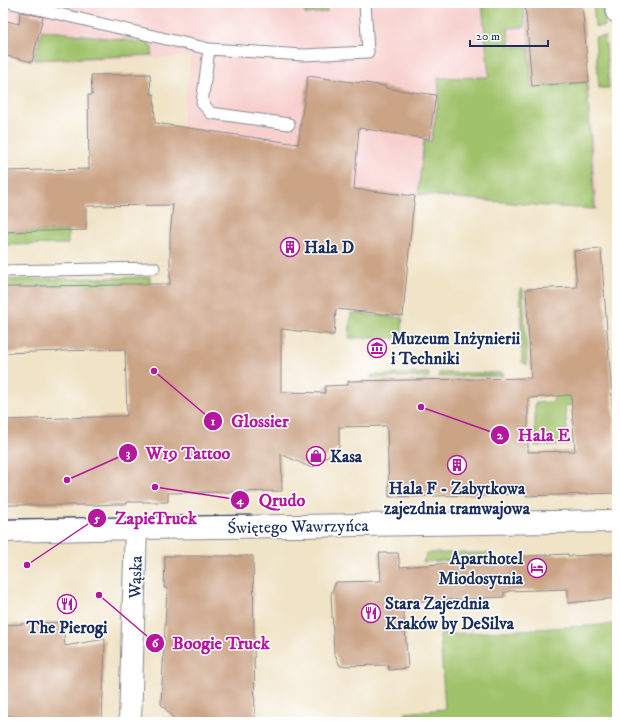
<svg xmlns="http://www.w3.org/2000/svg" width="620" height="725" font-family="'IM FELL DW Pica',serif">
  <style>
    .built { fill: #f7d0ce }
    .green { fill: #a0c26b; stroke: #5e7864 }
    .building { fill: #cba385; fill-rule: evenodd }
    .lines { fill: none; stroke-linecap: round; stroke-linejoin: round }
    .lane-casing { stroke: #868992; stroke-width: 13 }
    .street-casing { stroke: #868992; stroke-width: 24 }
    .lane { stroke: #fff; stroke-width: 11 }
    .street { stroke: #fff; stroke-width: 22 }
    .tram { stroke: #1b2f5e; stroke-width: 1 }
    .labels { text-anchor: middle; stroke-width: 3; stroke-linejoin: round; paint-order: stroke }
    .poi-label { font-size: 17px; font-weight: bold; fill: #1b2f5e; stroke: #fff; text-anchor: start }
    .street-label { font-size: 17px; fill: #1b2f5e; stroke: #fff }
    .leader { fill: none; stroke: #b5179e; stroke-width: 1.5 }
    .callout-dot { fill: #b5179e; stroke: #fff; stroke-width: 1.5 }
    .mark-label { font-size: 12px; text-anchor: middle; font-weight: bold; fill: #fff }
    .callout-label { font-size: 18px; text-anchor: middle; font-weight: bold; fill: #b5179e; stroke: #fff; stroke-width: 3; stroke-linejoin: round; paint-order: stroke }
  </style>
  <rect width="100%" height="100%" fill="#fff"/>
  <filter id="ink" filterUnits="userSpaceOnUse"><feTurbulence type="fractalNoise" baseFrequency=".025" numOctaves="2"/><feDisplacementMap in="SourceGraphic" scale="8" xChannelSelector="R" yChannelSelector="G"/><feConvolveMatrix kernelMatrix="1 2 1 2 8 2 1 2 1" color-interpolation-filters="sRGB"/></filter>
  <filter id="wash" filterUnits="userSpaceOnUse"><feTurbulence type="fractalNoise" baseFrequency=".012" numOctaves="4" result="noise"/><feDisplacementMap in="SourceGraphic" scale="16" xChannelSelector="R" yChannelSelector="G"/><feGaussianBlur stdDeviation="0.9" result="paint"/><feColorMatrix in="noise" values="0 0 0 0 0 0 0 0 0 0 0 0 0 0 0 0 0 1.4 0 .05"/><feComposite in="paint" operator="in"/></filter>
  <g filter="url(#wash)">
    <rect width="100%" height="100%" fill="#f0e3c6"/>
    <path class="built" d="M3,3h580l16,207 -52,-3 -132,-11 -239,-30 15,-109 -159,5 -29,-7z"/>
    <path class="green" d="M304,3h22l1,9 -22,2z
      M482,3h41l2,24 -17,1 2,19 18,-1 3,41 56,-5 8,127 -51,-3 -126,-12 6,-54 7,1 8,-45 -1,-18 51,-1z
      M593,3h10l2,23 -10,1z
      M42,30l107,13 3,5v7l-118,5z
      M605,36l4,52h-10l-4,-51z
      M68,231v13l-65,1v-13z
      M150,277v7h-13v1l-16,-1v2h-14v-1h-3v1l-13,1v-2h-3v2h-12l-1,-2h-3v2h-15l-1,-2 -3,1v1l-12,1v-2h-4v2h-13v-2h-3v2h-13v-1l-3,-1 -1,2h-1v-8z
      M520,289h3l4,76 -5,-3z
      M351,313l52,5 -2,20h-52z
      M429,373v4l-58,1v-3z
      M439,373h64v3l-64,1z
      M571,383l1,22 -7,1 3,39 -33,1v-43l16,-1 10,-12z
      M427,553h62v5l-66,4z
      M617,624v98h-212v-9l40,-4 -5,-74z"/>
    <g id="blocks">
      <path class="building" d="M525,3h57l7,79 -57,4z
        M20,12l23,5 -11,45 -29,-7v-35l16,4z
        M150,74l1,20h3l1,29 143,21 3,-23 7,-45 51,7v-1l26,4v2l51,7 -7,44 -70,-11 -5,61 61,7 -3,22 -9,98 -67,-7 -2,26 -53,-6v63l44,1v-7l23,-1v-4l183,-3 -5,-89 51,-2 -3,-36 27,-2 16,217v27l-91,3v-2l-137,3 -2,-71 -48,1v20l-27,21 -31,-14 1,37 -114,2v9h-41v2h-12l-17,1h-95v-85l124,-4 -2,-67 -122,4v-66h34v-1l84,-1v-1h49v-50l3,-29 -87,1v24l-83,2v-61l86,-2 -1,-74h4l-1,-20zM571,395l4,56 -47,1v-54z
        M379,553h19l2,14 105,-8v-2l63,-3v2l49,-2v44l-49,5v-14l-60,2v1h-4v5l-101,5 5,66 -19,2 -1,-5 -48,1 -6,-14 -3,-58 5,-12 45,-1z
        M165,556h88l2,166h-78l-16,-18 6,-116h-3z
        M63,622l2,24 40,-7 -3,83h-53v-2l-46,-5v-90z"/>
    </g>
  </g>
  <g filter="url(#ink)">
    <use href="#blocks" fill-opacity="0" stroke="#868992" stroke-width="1"/>
    <g class="lines">
      <g class="lane-casing">
        <path id="lane" d="M12,3l197,46 94,6 65,-3 -3,-49
          M209,49l-7,54 9,10 78,11
          M3,271l151,-3"/>
      </g>
      <g class="street-casing">
        <path id="street" d="M616,3l1,9
          M3,531l133,-3 162,-2 319,-5
          M130,722l6,-194"/>
      </g>
      <use href="#lane" class="lane"/>
      <use href="#street" class="street"/>
      <path class="tram" d="M3,519l249,-4"/>
    </g>
  </g>
  <defs>
    <g id="building-ring" transform="scale(1)"><circle r="9.5" fill="#fff" stroke="#b5179e" stroke-width="1.5"/><path d="M-4-6H4V6H1V3H-1V6H-4ZM-2.5-4.3h1.7v1.8h-1.7ZM.8-4.3h1.7v1.8H.8ZM-2.5-1h1.7V.8h-1.7ZM.8-1h1.7V.8H.8Z" fill="#b5179e"/></g>
    <g id="museum-ring" transform="scale(1)"><circle r="9.5" fill="#fff" stroke="#b5179e" stroke-width="1.5"/><path d="M0-6L6-3V-2H-6V-3ZM-5-1h2V3h-2ZM-1-1h2V3h-2ZM3-1h2V3H3ZM-6 4H6V6H-6Z" fill="#b5179e"/></g>
    <g id="shop-ring" transform="scale(1)"><circle r="9.5" fill="#fff" stroke="#b5179e" stroke-width="1.5"/><path d="M-5-2.5h2.3a2.7 3.5 0 0 1 5.4 0H5L5.5 6h-11ZM-1.5-2.5h3a1.5 2.3 0 0 0-3 0Z" fill="#b5179e"/></g>
    <g id="hotel-ring" transform="scale(1)"><circle r="9.5" fill="#fff" stroke="#b5179e" stroke-width="1.5"/><path d="M-6-4.5h1.5V1H6V5H4.5V3h-9V5H-6ZM-4 0a1.8 1.8 0 1 1 3.6 0ZM.5 0V-2.5h3Q6-2.5 6 0Z" fill="#b5179e"/></g>
    <g id="restaurant-ring" transform="scale(1)"><circle r="9.5" fill="#fff" stroke="#b5179e" stroke-width="1.5"/><path d="M-5-6h1v4h1v-4h1v4h1v-4h1v5L-1.5 .5V6h-2V.5L-5-1ZM5-6V6H3V1.5H1.5Q1.5-4 5-6Z" fill="#b5179e"/></g>
  </defs>
  <g fill-rule="evenodd">
    <use href="#building-ring" x="290" y="247"/>
    <use href="#museum-ring" x="377" y="348"/>
    <use href="#shop-ring" x="316" y="456"/>
    <use href="#building-ring" x="457" y="465"/>
    <use href="#hotel-ring" x="537" y="568"/>
    <use href="#restaurant-ring" x="67" y="604"/>
    <use href="#restaurant-ring" x="371" y="613"/>
  </g>
  <g class="labels">
    <g class="poi-label">
      <text x="304" y="253">Hala D</text>
      <text x="391" y="344">Muzeum Inżynierii<tspan x="391" dy="20">i Techniki</tspan></text>
      <text x="330" y="462">Kasa</text>
      <text x="457" y="494" text-anchor="middle">Hala F - Zabytkowa<tspan x="457" dy="20">zajezdnia tramwajowa</tspan></text>
      <text x="523" y="564" text-anchor="end">Aparthotel<tspan x="523" dy="20">Miodosytnia</tspan></text>
      <text x="385" y="609">Stara Zajezdnia<tspan x="385" dy="20">Kraków by DeSilva</tspan></text>
      <text x="67" y="633" text-anchor="middle">The Pierogi</text>
    </g>
    <g class="street-label">
      <text transform="translate(298 526) rotate(-1)" y="6">Świętego Wawrzyńca</text>
      <text transform="translate(135 577) rotate(-88)" y="6">Wąska</text>
    </g>
  </g>
  <path class="leader" d="M154 371L213 421M421 407L500 435M67 480L128 453M155 487L240 500M27 565L97 518M99 595L155 643"/>
  <g class="callout-dot">
    <circle cx="154" cy="371" r="4"/>
    <circle cx="421" cy="407" r="4"/>
    <circle cx="67" cy="480" r="4"/>
    <circle cx="155" cy="487" r="4"/>
    <circle cx="27" cy="565" r="4"/>
    <circle cx="99" cy="595" r="4"/>
    <circle cx="213" cy="421" r="10"/>
    <circle cx="500" cy="435" r="10"/>
    <circle cx="128" cy="453" r="10"/>
    <circle cx="240" cy="500" r="10"/>
    <circle cx="97" cy="518" r="10"/>
    <circle cx="155" cy="643" r="10"/>
  </g>
  <g class="mark-label">
    <text x="213" y="425">1</text>
    <text x="500" y="439">2</text>
    <text x="128" y="457">3</text>
    <text x="240" y="504">4</text>
    <text x="97" y="522">5</text>
    <text x="155" y="647">6</text>
  </g>
  <g class="callout-label">
    <text x="260" y="427">Glossier</text>
    <text x="544" y="441">Hala E</text>
    <text x="188" y="459">W19 Tattoo</text>
    <text x="282" y="506">Qrudo</text>
    <text x="156" y="524">ZapieTruck</text>
    <text x="221" y="649">Boogie Truck</text>
  </g>
  <rect width="620" height="725" fill="none" stroke="#fff" stroke-width="16"/>
  <path d="M470 40v6h78v-6" fill="none" stroke="#1b2f5e" stroke-width="2"/>
  <text x="476" y="40" font-size="12" fill="#1b2f5e" stroke="#ffffff" stroke-width="3" paint-order="stroke">20 m</text>
</svg>
